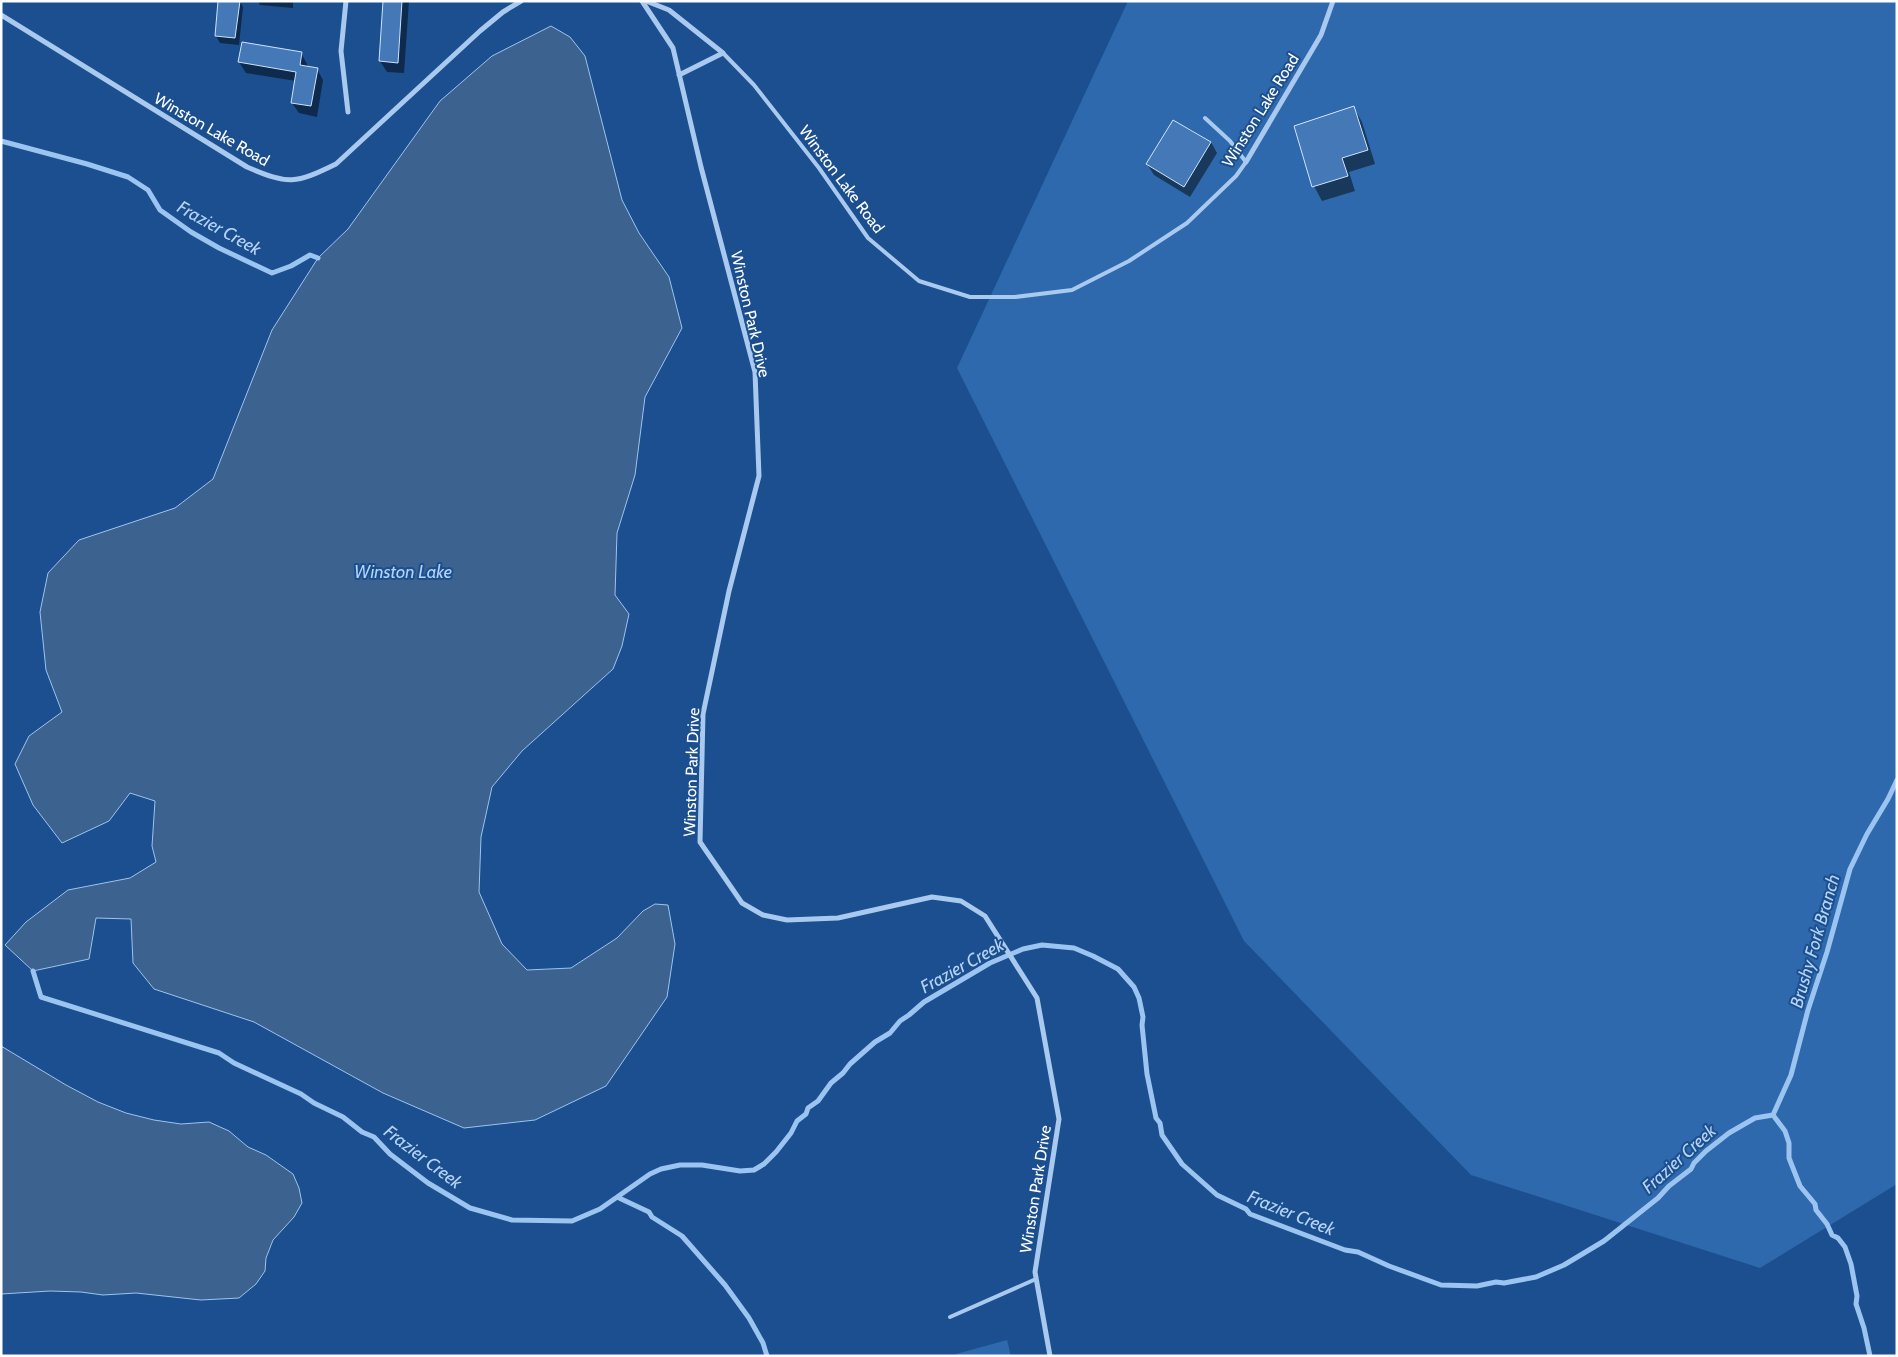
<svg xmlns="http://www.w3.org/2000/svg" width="1898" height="1357" font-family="Cabin,sans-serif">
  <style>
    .green { fill: #2e69ad }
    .water { fill: #3c6290; stroke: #9cc4f0 }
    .shadow { fill: #0007 }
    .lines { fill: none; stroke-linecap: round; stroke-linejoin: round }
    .stream { stroke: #9cc4f0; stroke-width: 5 }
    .building { fill: #4478b7; stroke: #cfe3fa }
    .service { stroke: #a9c9ee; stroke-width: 4 }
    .minor { stroke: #a9c9ee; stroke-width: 5 }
    .labels { text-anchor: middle; stroke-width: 4; stroke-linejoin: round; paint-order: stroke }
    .street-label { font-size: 16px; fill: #fff; stroke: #1b4f8f }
    .water-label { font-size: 18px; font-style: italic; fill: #b5d3f5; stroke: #1b4f8f }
  </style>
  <rect width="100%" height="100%" fill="#1b4f8f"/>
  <path class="green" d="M1128,1h769v1183l-137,84 -289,-93 -227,-234 -287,-573z
    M1007,1340l4,16h-55v-2z"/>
  <path class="water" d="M551,26l19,11 15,19 37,144 17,33 30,44 13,51 -37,69 -10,78 -18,58 -2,62 14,19 -7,32 -9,23 -91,82 -30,36 -11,50 -2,55 23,52 25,26 44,-2 46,-30 26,-27 12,-7 13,1 7,39 -8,53 -61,89 -71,34 -71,8 -81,-35 -129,-71 -100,-33 -21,-26 -2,-44 -35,-1 -7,41 -56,12 -28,-26 21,-23 42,-32 62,-12 26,-16 -4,-16 3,-45 -25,-8 -21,28 -47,22 -29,-38 -18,-41 14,-28 33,-24 -16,-42 -6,-58 8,-39 31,-33 96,-32 38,-29 59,-149 46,-72 30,-29 92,-128 52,-45z
    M1,1046l65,39 32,17 28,11 28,7 27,4 28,-2 20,9 19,16 18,8 27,19 6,14 3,15 -8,14 -21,23 -7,18 -1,13 -9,13 -17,14 -38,2 -65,-7 -33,2 -22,-3 -31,-1 -49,3z"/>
  <path class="shadow" d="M219,1h21l3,6 -4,38 -19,-2 -4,-7z
    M258,1h35v7l-33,-3z
    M384,1h25l-5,72 -17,-1 -7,-11z
    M243,44l58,9 6,11v4l10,1 6,11 -6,37 -18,-4 -7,-10 4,-22 -50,-8 -7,-11z
    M1354,108l8,14 13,42 -26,8 6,19 -33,10 -8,-15z
    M1188,128l23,14 6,11 -27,44 -36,-22 -7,-11z"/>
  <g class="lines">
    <path class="stream" d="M1,141l86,23 41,13 20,13 12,20 31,22 28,16 53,25 19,-7 19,-11 8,3
      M33,971l8,26 178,56 15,10 67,31 13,9 29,14 19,15 12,5 16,17 38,29 42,25 42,12 60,1 28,-12 50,-35 11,-5 19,-4h22l38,6 14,-1 10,-6 12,-12 15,-19 6,-12 9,-7 2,-6 10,-7 13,-18 12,-10 7,-9 25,-22 15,-9 10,-12 9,-6 15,-13 66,-39 33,-14 19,-4 32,3 19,8 25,13 16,18 5,11 4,19 -1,8 5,49 9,44 4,5 2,12 20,29 35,31 29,14 4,5 95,36 13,2 31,14 52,19 36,1 19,-4 8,1 32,-6 28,-12 40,-24 54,-43 11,-12 22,-17 3,-6 12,-12 23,-18 26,-15 18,-3
      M1773,1115l18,-40 17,-65 19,-58 23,-83 17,-35 21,-35 9,-19
      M1773,1115l12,16 4,12v15l11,28 15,18 1,6 11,14 5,11 6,3 7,9 6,17 6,32 -1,8 8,24 6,28
      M617,1197l32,15 3,5 30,19 43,49 24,33 14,25 4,13"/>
  </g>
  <path class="building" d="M218,1h22l-5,37 -20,-2z
    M383,1h19l-4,62 -19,-2z
    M242,42l60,10 -2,13 18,3 -7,38 -20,-3 5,-31 -58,-10z
    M1354,106l14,44 -26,8 6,18 -36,11 -18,-61z
    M1173,120l38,22 -27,45 -38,-23z"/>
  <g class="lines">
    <path class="service" d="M723,53l31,32 65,83 49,70 51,43 51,16h45l57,-7 57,-29 58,-38 49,-47 10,-14 -16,-21 -25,-23
      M950,1317l86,-38"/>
    <path class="minor" d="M346,1l-5,50 7,61
      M642,1l31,47 28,119 54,205 4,104 -30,115 -26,123 -3,128 42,61 21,12 24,5 51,-2 94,-21 29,4 24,15 52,82 22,121 -24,153 15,84
      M646,1l23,9 54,43 -44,22
      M1,15l246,152c42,18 48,17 89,-3l144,-133 23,-19 18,-11
      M1246,162l75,-127 12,-34"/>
  </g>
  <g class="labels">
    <g class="street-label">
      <text transform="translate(1260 110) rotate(-58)" y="6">Winston Lake Road</text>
      <text transform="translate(212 129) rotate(30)" y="6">Winston Lake Road</text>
      <text transform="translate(842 179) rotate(53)" y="6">Winston Lake Road</text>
      <text transform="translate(751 314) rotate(77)" y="6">Winston Park Drive</text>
      <text transform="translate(691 772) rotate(-88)" y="6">Winston Park Drive</text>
      <text transform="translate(1035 1189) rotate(-81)" y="6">Winston Park Drive</text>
    </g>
    <g class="water-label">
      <text transform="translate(219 228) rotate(29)" y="6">Frazier Creek</text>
      <text x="403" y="578">Winston Lake</text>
      <text transform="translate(1815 941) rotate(-74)" y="6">Brushy Fork Branch</text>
      <text transform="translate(962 966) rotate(-29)" y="6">Frazier Creek</text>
      <text transform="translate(423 1157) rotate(37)" y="6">Frazier Creek</text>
      <text transform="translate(1679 1159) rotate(-42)" y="6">Frazier Creek</text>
      <text transform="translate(1291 1213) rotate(22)" y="6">Frazier Creek</text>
    </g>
  </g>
  <rect width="1898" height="1357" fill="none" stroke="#ffffff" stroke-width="5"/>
</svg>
